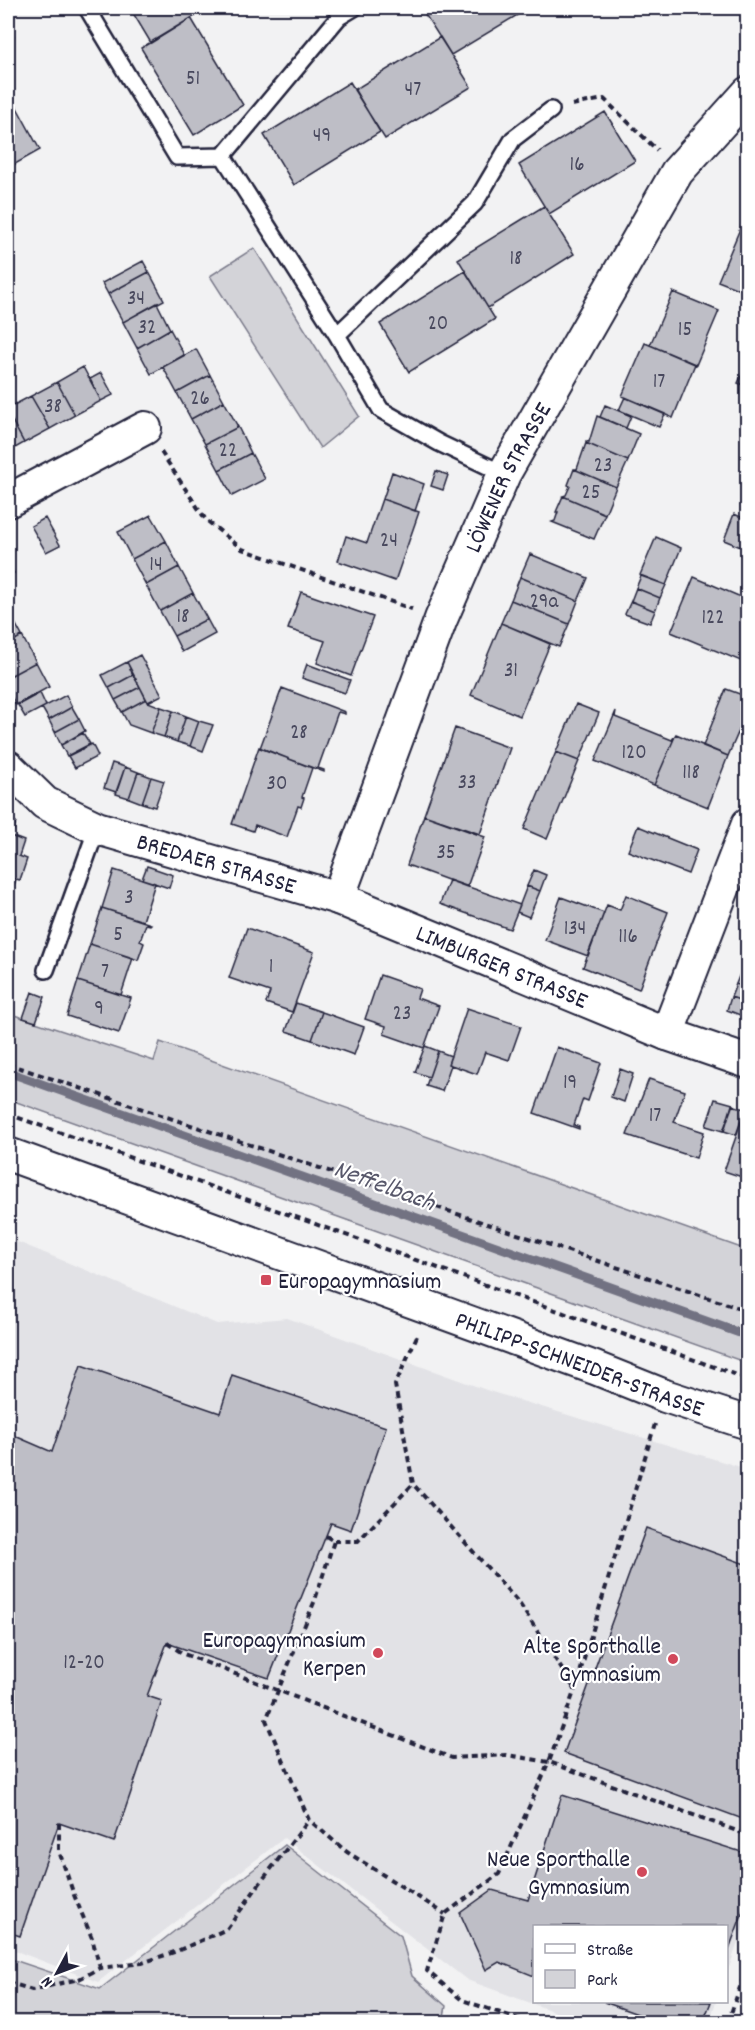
<svg xmlns="http://www.w3.org/2000/svg" width="755" height="2030" font-family="Dekko,sans-serif">
  <style>
    .built { fill: #e2e2e6 }
    .green { fill: #d3d3d8; stroke: #7a7a8a; stroke-width: 1.5 }
    .lines { fill: none; stroke-linecap: round; stroke-linejoin: round }
    .stream { stroke: #727282; stroke-width: 9 }
    .building { fill: #bebec6; stroke: #22223b; stroke-width: 1.5 }
    .service-casing { stroke: #22223b; stroke-width: 20 }
    .minor-casing { stroke: #22223b; stroke-width: 36 }
    .path { stroke: #22223b; stroke-width: 4; stroke-dasharray: 6 4.5; stroke-linecap: butt }
    .service { stroke: #fff; stroke-width: 15 }
    .minor { stroke: #fff; stroke-width: 32 }
    .poi-dot { fill: #d1495b; stroke: #fff; stroke-width: 2 }
    .labels { text-anchor: middle; stroke-width: 4.5; stroke-linejoin: round; paint-order: stroke }
    .number-label { font-size: 21px; fill: #49495e }
    .street-label { font-size: 24px; fill: #22223b; stroke: #fff }
    .poi-label { font-size: 24px; fill: #22223b; stroke: #fff; text-anchor: end }
    .water-label { font-size: 26px; font-style: italic; fill: #58586b; stroke: #fff }
  </style>
  <rect width="100%" height="100%" fill="#f2f2f3"/>
  <filter id="ink" filterUnits="userSpaceOnUse"><feTurbulence type="fractalNoise" baseFrequency=".0167" numOctaves="2"/><feDisplacementMap in="SourceGraphic" scale="12" xChannelSelector="R" yChannelSelector="G"/><feConvolveMatrix kernelMatrix="1 2 1 2 8 2 1 2 1" color-interpolation-filters="sRGB"/></filter>
  <g filter="url(#ink)">
    <path class="built" d="M8,1238l209,86 70,-6 205,74 255,77 1,446 -21,58 -1,-47h-192v76h182l-7,20h-126l-116,-42 -183,-142 -186,144 -90,-34z"/>
    <path class="green" d="M254,248l105,168 -39,32 -110,-172z
      M8,1013l146,48 6,-19 587,208v113l-739,-264z
      M285,1845l116,91 11,40 34,30 -3,16h-435v-64l92,31z"/>
    <g class="lines">
      <path class="stream" d="M8,1072l740,264"/>
    </g>
    <path class="building" d="M130,8h68l3,4 -50,31z
      M421,8h108l-78,47z
      M191,18l52,87 -49,30 -53,-87z
      M8,25l6,12 -6,4z
      M440,37l31,50 -86,52 -31,-49z
      M350,82l30,50 -86,53 -30,-50z
      M8,91l32,59 -32,18z
      M605,112l30,49 -86,53 -30,-49z
      M544,206l30,48 -86,54 -30,-49z
      M747,212l1,1v80l-30,-12z
      M143,261l6,11 -41,22 -6,-11z
      M465,271l30,48 -86,53 -29,-48z
      M149,272l15,28 -41,22 -15,-28z
      M673,292l46,19 -23,54 -46,-20z
      M157,303l13,26 -33,19 -14,-26z
      M170,329l14,26 -33,19 -14,-26z
      M645,343l50,21 -22,54 -51,-22z
      M196,349l14,26 -33,18 -14,-26z
      M748,361v26l-10,-4z
      M83,367l18,34 -26,14 -18,-33z
      M101,373l12,22 -12,6 -11,-22z
      M210,375l14,26 -33,18 -14,-26z
      M57,382l18,33 -25,14 -19,-33z
      M31,396l19,33 -26,14 -16,-30v-5z
      M625,397l40,17 -6,13 -40,-17z
      M224,401l14,26 -33,17 -14,-25z
      M605,405l26,11 -5,12 -26,-11z
      M8,413l16,30 -16,9z
      M597,416l42,18 -11,27 -42,-18v-2l3,1z
      M238,427l13,26 -32,17 -14,-26z
      M586,443l42,18 -12,26 -42,-18h3z
      M251,453l14,26 -33,17 -13,-26z
      M574,469l42,18 -11,27 -42,-18 3,-1 4,-9 -2,-1z
      M436,471l12,4 -5,15 -12,-4z
      M392,472l32,12 -9,27 -32,-12z
      M563,496l42,18 -11,25 -42,-17 3,-1 3,-9h-2z
      M382,499l37,13 -24,69 -57,-20 8,-25 21,7z
      M734,514l14,6v30l-24,-10z
      M151,515l15,26 -34,18 -14,-27z
      M45,518l15,27 -14,7 -15,-26z
      M656,537l25,11 -15,37 -26,-10z
      M166,541l13,26 -33,18 -14,-26z
      M530,554l58,24 -10,23 -58,-24z
      M8,562l6,11 -6,4z
      M179,567l14,26 -33,18 -14,-26z
      M641,576l25,9 -6,13 -24,-10z
      M520,577l58,24 -9,23 -58,-24z
      M694,577l54,23v64l-77,-32z
      M636,588l24,10 -5,13 -24,-10z
      M301,592l72,25 -22,59 -34,-13 8,-22 -37,-12z
      M193,593l14,26 -33,17 -14,-25z
      M511,600l58,24 -10,23 -58,-24z
      M631,601l24,10 -5,12 -25,-9z
      M8,610l14,26 -14,8z
      M207,619l8,15 -33,18 -8,-16z
      M501,623l49,21 -30,72 -49,-21z
      M22,636l14,26 -28,15v-33z
      M140,655l22,40 -14,7 -21,-40z
      M36,662l13,25 -33,18 -8,-14v-14z
      M127,662l6,13 -24,13 -7,-13z
      M307,664l43,16 -5,13 -43,-15z
      M133,675l7,12 -25,13 -6,-12z
      M140,687l6,12 -24,13 -7,-12z
      M282,688l63,24v2l-7,-2 -20,56 6,2v2l-64,-24z
      M726,689l22,8v13l-20,46 -25,-10z
      M40,693l6,13 -21,11 -7,-12z
      M66,695l6,12 -23,13 -7,-12z
      M146,699l2,3 13,5 -10,26 -22,-8 -7,-13z
      M576,704l23,9 -20,48 -23,-9z
      M72,707l7,12 -24,13 -6,-12z
      M161,707l12,4 -9,26 -13,-4z
      M173,711l13,5 -9,26 -13,-5z
      M616,711l-1,6 57,23 4,-6 -22,51 -59,-24z
      M186,716l13,5 -9,25 -13,-4z
      M79,719l6,12 -24,14 -6,-13z
      M199,721l14,4 -10,26 -13,-5z
      M455,728l55,20 -30,86 -56,-19z
      M83,733l7,11 -23,12 -6,-11z
      M676,734l52,22 -20,51 -54,-22z
      M92,744l6,12 -23,12 -7,-12z
      M259,747l53,21 -10,29 2,1 -3,9 -3,-1 -11,31 -32,-12 -2,6 -21,-7z
      M556,752l23,9 -32,78 -23,-10z
      M112,763l13,4 -9,25 -12,-4z
      M125,767l13,5 -9,26 -13,-4z
      M138,772l13,5 -9,26 -13,-5z
      M151,777l13,4 -9,26 -13,-4z
      M424,815l61,22 -18,50 -60,-22z
      M8,819l8,3 -4,14 -4,-1z
      M638,826l59,24 -9,24 -60,-23z
      M8,835l16,6 -5,15 8,3 -7,21 -12,-3z
      M147,866l26,9 -4,13 -27,-9z
      M114,870l41,13 -12,38 -41,-13z
      M534,870l12,5 -6,16 -13,-5z
      M8,877l8,2 -8,26z
      M449,880l71,25 -10,24 -70,-25z
      M527,886l13,5 -11,26 -12,-5z
      M626,895l42,17 -29,77 -56,-22 24,-62 13,5z
      M561,897l43,16 -16,43 -43,-16z
      M102,908l49,16 -1,1 -4,-1 -6,17 4,2 -6,17 -48,-16z
      M8,917l5,2 -5,15z
      M247,928l67,24 -22,60 -26,-9 4,-11 -41,-14z
      M90,944l43,14 -12,37 -43,-14z
      M746,959h2v15l-7,-3z
      M741,971l7,3v14l-12,-4z
      M380,975l40,14 -3,9 22,8 -15,42 -40,-14 2,-8 -21,-7z
      M78,981l53,17 -12,35 -52,-17z
      M736,984l12,4v15l-17,-6z
      M32,992l13,5 -9,25 -13,-4z
      M731,997l17,6v15l-21,-8z
      M296,1003l26,9 -10,28 -26,-9z
      M467,1008l54,18 -12,34 -24,-8 -8,22 -29,-10z
      M322,1012l42,15 -10,28 -42,-15z
      M425,1046l13,5 -9,26 -14,-5z
      M557,1047l44,16 -13,38 -5,-2 -9,26 5,2v2l-45,-16z
      M438,1051l13,5 -3,8 3,1 -9,26 -16,-5z
      M620,1069l13,5 -9,28 -13,-5z
      M649,1079l36,12 -11,31 30,10 -8,26 -69,-23z
      M715,1099l18,5 -10,27 -17,-5z
      M732,1105l13,4 -9,26 -12,-4z
      M745,1111l3,1v67l-24,-8z
      M81,1365l139,48 12,-38 154,52 -35,103 -20,-7 -62,155 -102,-35 -20,53 15,5 -48,141 -55,-19 -39,113 -12,-4v-499l44,19z
      M646,1528l102,37v256l-184,-68z
      M562,1795l186,59v44l-22,59v-31h-192v50l-35,-14 -13,8 -26,-57 32,-23 36,10z
      M604,2002h107l-8,20h-43z"/>
    <g class="lines">
      <g class="service-casing">
        <path id="service" d="M87,8l90,149 46,-1 114,179 44,75 58,33 65,31
          M223,156l116,-139 15,-9
          M337,335l138,-132 38,-64 38,-29
          M46,970l51,-142"/>
      </g>
      <g class="minor-casing">
        <g id="minor">
          <path d="M8,501l137,-73"/>
          <path id="s1" d="M8,767l37,36 52,25 241,70 329,136 81,28"/>
          <path id="s2" d="M338,898l103,-279 63,-145 173,-302 71,-79"/>
          <path d="M667,1034l81,-210"/>
          <path id="s3" d="M8,1154l587,214 70,28 83,27"/>
        </g>
      </g>
      <path class="path" d="M572,105l32,-6 53,51
        M161,452l45,68 36,29 170,60
        M8,1064l740,247
        M8,1114l740,265
        M417,1336l-22,49 18,99 106,119 55,85
        M655,1424l-80,265 -26,73 199,73
        M326,1536l8,5 -19,59 -49,120 43,100 38,32 98,62
        M334,1541h24l55,-57
        M167,1643l17,11 268,104 55,-3 42,7 -50,112 -54,40 -18,57 35,29 65,22
        M59,1823v28l15,44 18,43 8,30
        M8,1982l24,8 47,-11 21,-11 42,-5 35,-12 50,-22 33,-46 49,-63
        M730,2018l11,4
        M728,2022l20,-58"/>
      <use href="#service" class="service"/>
      <use href="#minor" class="minor"/>
    </g>
  </g>
  <g class="poi-dot">
    <rect x="260" y="1274" width="12" height="12" rx="3"/>
    <circle cx="378" cy="1653" r="6"/>
    <circle cx="673" cy="1659" r="6"/>
    <circle cx="642" cy="1872" r="6"/>
  </g>
  <g class="labels">
    <g class="number-label">
      <text x="193" y="84">51</text>
      <text x="413" y="95">47</text>
      <text x="322" y="141">49</text>
      <text x="577" y="170">16</text>
      <text x="516" y="264">18</text>
      <text x="136" y="304">34</text>
      <text x="438" y="329">20</text>
      <text x="147" y="333">32</text>
      <text x="685" y="335">15</text>
      <text x="659" y="387">17</text>
      <text x="200" y="404">26</text>
      <text x="53" y="412">38</text>
      <text x="228" y="456">22</text>
      <text x="603" y="471">23</text>
      <text x="591" y="498">25</text>
      <text x="389" y="546">24</text>
      <text x="156" y="570">14</text>
      <text x="544" y="607">29a</text>
      <text x="183" y="622">18</text>
      <text x="713" y="623">122</text>
      <text x="511" y="676">31</text>
      <text x="299" y="738">28</text>
      <text x="634" y="758">120</text>
      <text x="691" y="778">118</text>
      <text x="467" y="788">33</text>
      <text x="277" y="789">30</text>
      <text x="446" y="858">35</text>
      <text x="129" y="903">3</text>
      <text x="575" y="934">134</text>
      <text x="118" y="940">5</text>
      <text x="628" y="942">116</text>
      <text x="271" y="972">1</text>
      <text x="105" y="977">7</text>
      <text x="99" y="1014">9</text>
      <text x="402" y="1019">23</text>
      <text x="570" y="1088">19</text>
      <text x="655" y="1121">17</text>
      <text x="84" y="1668">12-20</text>
    </g>
    <g class="street-label">
      <text dy="8" stroke="none"><textPath href="#s2" startOffset="454">LÖWENER STRASSE</textPath></text>
      <text dy="8" stroke="none"><textPath href="#s1" startOffset="234">BREDAER STRASSE</textPath></text>
      <text dy="8" stroke="none"><textPath href="#s1" startOffset="538">LIMBURGER STRASSE</textPath></text>
      <text dy="8" stroke="none"><textPath href="#s3" startOffset="609">PHILIPP-SCHNEIDER-STRASSE</textPath></text>
    </g>
    <g class="poi-label">
      <text x="278" y="1288" text-anchor="start">Europagymnasium</text>
      <text x="366" y="1647">Europagymnasium<tspan x="366" dy="28">Kerpen</tspan></text>
      <text x="661" y="1653">Alte Sporthalle<tspan x="661" dy="28">Gymnasium</tspan></text>
      <text x="630" y="1866">Neue Sporthalle<tspan x="630" dy="28">Gymnasium</tspan></text>
    </g>
    <g class="water-label">
      <text transform="translate(385 1184) rotate(20)" y="9">Neffelbach</text>
    </g>
  </g>
  <rect width="755" height="2030" fill="none" stroke="#fff" stroke-width="30"/>
  <rect x="15" y="15" width="725" height="2000" fill="none" stroke="#22223b" stroke-width="2" filter="url(#ink)"/>
  <rect x="533" y="1925" width="195" height="78" fill="#ffffff" stroke="#a7a7b1" stroke-width="1.5"/>
  <rect x="545" y="1944" width="30" height="9" fill="#ffffff" stroke="#a7a7b1" stroke-width="1.5"/>
  <text x="587" y="1955" font-size="18" fill="#22223b">Straße</text>
  <rect x="545" y="1970" width="30" height="18" fill="#d3d3d8" stroke="#a7a7b1" stroke-width="1.5"/>
  <text x="587" y="1985" font-size="18" fill="#22223b">Park</text>
  <g transform="translate(57 1973) rotate(229)" stroke="#ffffff" stroke-width="4.5" paint-order="stroke">
  <path d="M0-4.5L10 22L0 15L-10 22Z" fill="#22223b"/>
  <text y="-9" font-size="16" font-weight="bold" text-anchor="middle" fill="#22223b">N</text>
  </g>
</svg>
